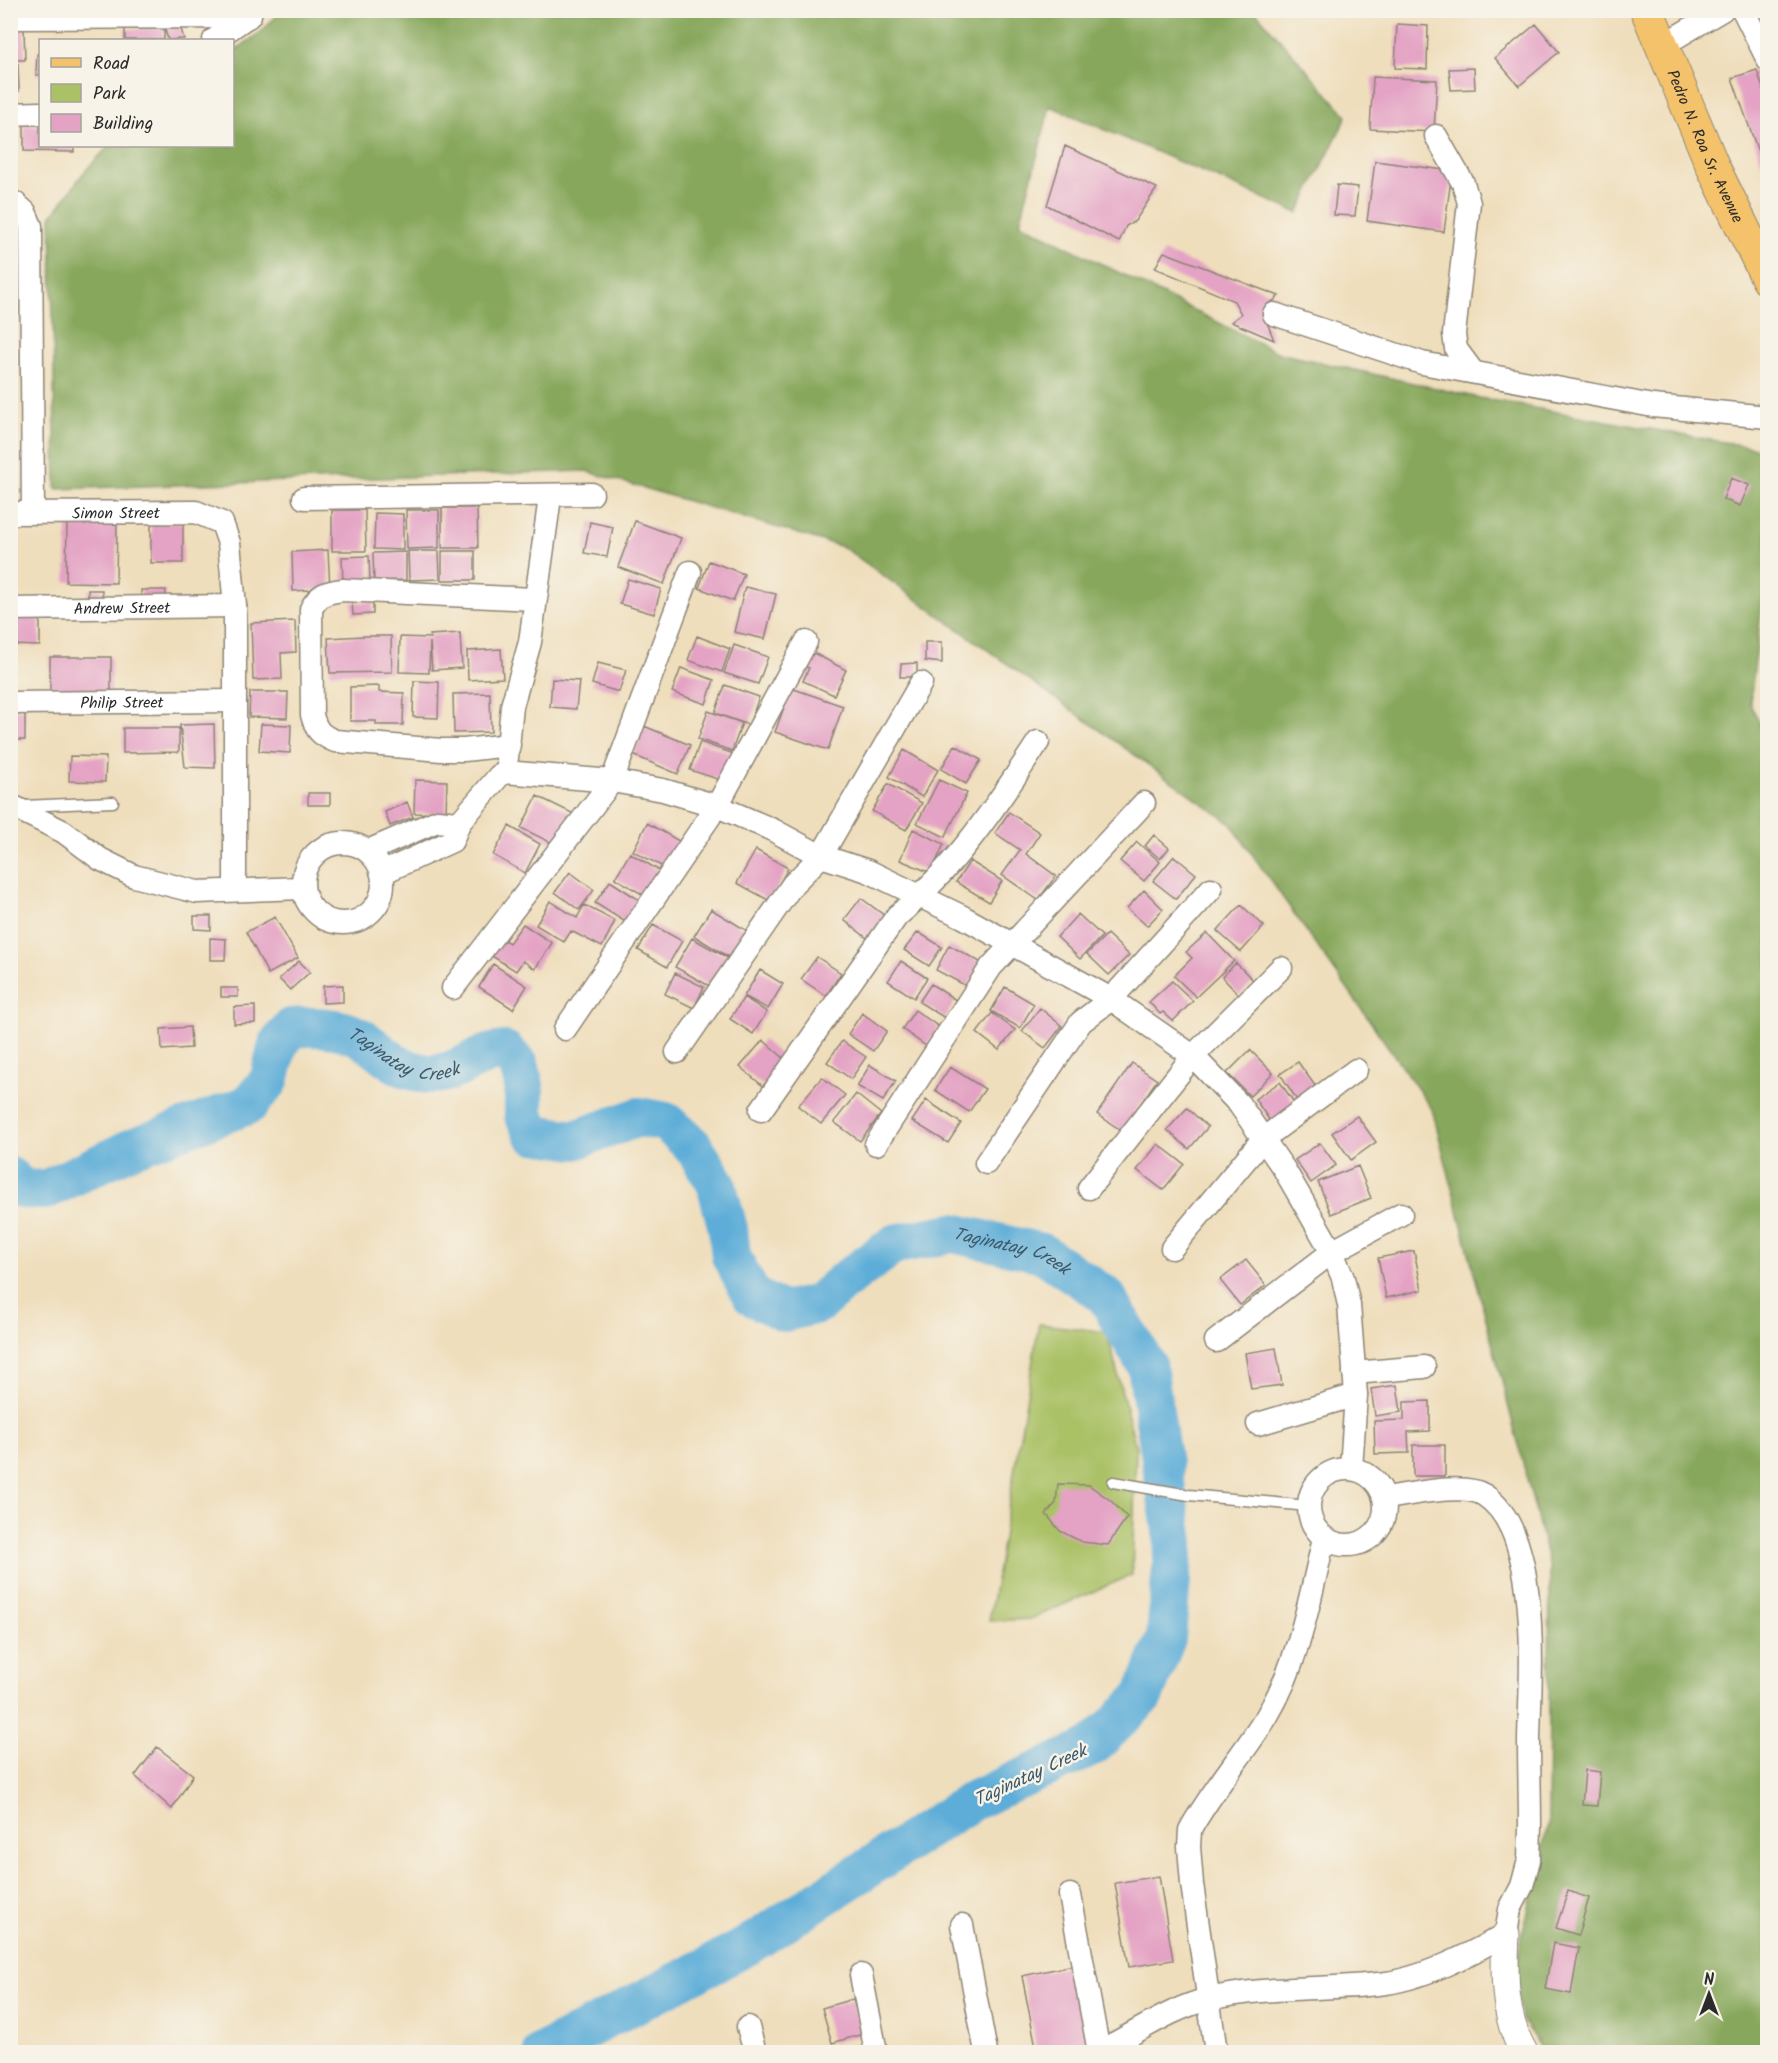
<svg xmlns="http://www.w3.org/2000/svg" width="1778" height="2063" font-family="Kalam,sans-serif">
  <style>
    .green { fill: #aac166; stroke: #6a7648; stroke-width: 1.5 }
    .forest { fill: #87a75b; stroke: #596943; stroke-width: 1.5 }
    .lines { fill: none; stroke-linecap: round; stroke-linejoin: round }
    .river { stroke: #5dadd8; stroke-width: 40 }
    .building { fill: #e4a2c4 }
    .service-casing { stroke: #8d8474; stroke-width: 13 }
    .minor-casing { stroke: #8d8474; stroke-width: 25 }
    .tertiary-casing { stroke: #8d8474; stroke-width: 29 }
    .primary-casing { stroke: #8d8474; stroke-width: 35 }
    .service { stroke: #fff; stroke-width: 10 }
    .minor { stroke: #fff; stroke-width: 22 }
    .tertiary { stroke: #fff; stroke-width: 27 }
    .primary { stroke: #f3c26a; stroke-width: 33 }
    .labels { text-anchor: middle; stroke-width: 5; stroke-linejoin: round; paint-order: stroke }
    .street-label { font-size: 16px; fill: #2b2b2b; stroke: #f7f3e8 }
    .water-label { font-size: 18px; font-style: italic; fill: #3c5868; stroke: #f7f3e8 }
  </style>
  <rect width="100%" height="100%" fill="#f7f3e8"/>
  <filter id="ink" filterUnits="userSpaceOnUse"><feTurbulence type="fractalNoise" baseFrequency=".0167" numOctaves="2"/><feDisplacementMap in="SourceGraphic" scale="12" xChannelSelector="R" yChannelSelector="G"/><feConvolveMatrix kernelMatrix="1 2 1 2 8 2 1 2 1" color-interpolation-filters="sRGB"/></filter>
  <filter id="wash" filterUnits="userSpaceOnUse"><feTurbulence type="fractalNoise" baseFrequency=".008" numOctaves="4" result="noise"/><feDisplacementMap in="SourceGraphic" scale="24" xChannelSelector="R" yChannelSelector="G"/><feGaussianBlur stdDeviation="1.35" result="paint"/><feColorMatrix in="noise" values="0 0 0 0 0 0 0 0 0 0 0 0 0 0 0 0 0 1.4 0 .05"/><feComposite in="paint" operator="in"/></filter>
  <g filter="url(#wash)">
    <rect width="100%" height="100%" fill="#efdebc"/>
    <path class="green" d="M1039,1324l68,8 29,116 -4,127 -102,44 -41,2z"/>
    <path class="forest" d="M281,11h974l92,105 -49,97 -248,-107 -30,117 259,130 201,45 287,52v113l-17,140 18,38 -1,1311h-223l-23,-33 -7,-47 34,-148 2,-256 -118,-459 -202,-286 -387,-276 -257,-76 -530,18 -5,-272 33,-45 25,-26h123l1,-94 29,-21z"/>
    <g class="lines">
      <path class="river" id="s1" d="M10,1177l13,12 22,1 87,-42 116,-43 21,-24 9,-36 13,-17c21,-2 47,-2 68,9 24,13 32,30 63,36 31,7 53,-21 83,-22l14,14 5,21v29l10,19 41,6 64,-23 27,5 27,24 23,37 12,46 3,27 21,40 32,16 34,-8 26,-23 51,-37 58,-11 89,20 64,43 41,70 27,177 -8,95 -23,59 -51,50 -120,54 -225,145 -204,106"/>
    </g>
    <g id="blocks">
      <path class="building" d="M179,22l5,17 -16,1 -4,-14z
        M1397,24l31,2 -1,43 -32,-1z
        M1536,24l23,28 -40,34 -24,-28z
        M164,28v12h-39v-11z
        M24,29l1,31h-15v-30z
        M37,54h3v21h-4z
        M10,64h8l1,27h-9z
        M1474,68l1,21 -24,1 -2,-21z
        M1757,70l10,31v60l-5,2 -30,-85z
        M1373,77l64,3 -3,52 -64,-3z
        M24,125h16v21h34v6l-50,-1z
        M1065,146l92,42 -22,33 -9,5 -7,16 -72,-37z
        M1375,161l77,10 -8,61 -77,-11z
        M1337,185l21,2 -3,29 -21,-1z
        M10,243h5v27h-5z
        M1164,252l115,44 -17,14 12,30 -43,-18 10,-8 -7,-13 -79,-33z
        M1731,478l18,7 -9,21 -17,-7z
        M442,508h35l1,40h-36z
        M332,510h33l1,41h-34z
        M406,510h33v38l-32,1z
        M375,513l28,1v36l-29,-1z
        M67,521l50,1 -1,61 -50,-1z
        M635,521l46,17 -17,46 -46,-17z
        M590,522l23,5 -6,30 -23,-4z
        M151,523h32v40h-32z
        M328,550l2,39 -37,2 -1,-39z
        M408,551h31l1,28 -31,1z
        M442,551h33v29h-33z
        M406,552v28l-32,1 -1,-28z
        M369,556l1,26 -27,1 -1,-26z
        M709,561l35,13 -11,27 -34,-13z
        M628,579l33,10 -7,25 -34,-10z
        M745,587l31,7 -11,45 -31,-7z
        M88,590h14v11h-14z
        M141,590h25l-1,14h-24z
        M352,602h21v12l-20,1z
        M10,614h30v32l-30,-1z
        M295,621l1,31 -15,1 1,26 -29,1 -2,-57z
        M460,633l2,35 -30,2 -2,-28 -1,31 -30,-1 1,-35 31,1 -1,-3z
        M364,636h27l1,36 -62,1 -2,-35z
        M697,636l33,13 -8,23 -34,-12z
        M925,642h17v21l-17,-2z
        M734,645l34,12 -10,27 -34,-11z
        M804,648l42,22 -12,25 -31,-14 6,-13 -12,-4z
        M501,649l2,29 -35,2 -1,-29z
        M50,657h61v36l-61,1z
        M598,663l28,7 -7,22 -27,-8z
        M917,663v14h-17l1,-13z
        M681,668l33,12 -8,24 -34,-12z
        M552,679l27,2 -3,28 -26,-2z
        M414,681l25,1 -1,36 -25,-1z
        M725,685l34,12 -10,28 -34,-12z
        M379,686v6l25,1 -1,32h-27v-4h-26v-34z
        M791,688l52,18 -15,44 -53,-18z
        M250,692h38l-1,26 -38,-1z
        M490,693l1,39 -37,1 -1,-39z
        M10,709h15v31h-15z
        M708,711l34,12 -10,28 -34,-12z
        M214,724l1,44 -30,-1 -5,-42z
        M261,724l30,1 -1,28 -31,-2z
        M644,726l46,19 -12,29 -45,-19z
        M123,728h56v24l-56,1z
        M700,742l34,12 -10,27 -34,-11z
        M955,745l26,15 -15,24 -25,-15z
        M904,750l34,20 -16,27 -33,-20z
        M70,756l36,1 -1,25 -36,-1z
        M415,780l32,1 -1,33 -32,-1z
        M939,780l28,13 -22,44 -28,-14z
        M888,784l34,19 -16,27 -34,-19z
        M308,793h22v12h-22z
        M537,796l37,18 -16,32 -37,-18z
        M407,802l6,15 -23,9 -5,-14z
        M1009,812l31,21 -14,21 30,22 -18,24 -36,-25 18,-25 -25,-17z
        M647,823l34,19 -14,27 -34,-18z
        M509,826l31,18 -15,29 -32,-18z
        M913,829l31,15 -13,29 -31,-13z
        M1154,835l15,13 -9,11 -15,-13z
        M1137,842l23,20 -16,19 -24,-20z
        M756,850l32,18 -18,33 -33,-18z
        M630,853l30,18 -15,25 -30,-18z
        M1174,856l22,18 -20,25 -23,-18z
        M970,861l32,20 -13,21 -33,-20z
        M570,872l24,18 -15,20 -24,-18z
        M610,881l31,20 -14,22 -32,-20z
        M1144,890l19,19 -16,17 -20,-18z
        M861,898l24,18 -18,22 -23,-18z
        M550,901l27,17 7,-13 31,16 -13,26 -31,-16 -7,11 -28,-17z
        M1241,905l23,21 -23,26 -24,-21z
        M711,909l43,26 -17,27 -43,-26z
        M1078,914l24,22 -22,23 -23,-22z
        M194,916h17v14l-17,-1z
        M275,917l23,41 -30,16 -22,-42z
        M523,924l29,19 -17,26 -12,-8 -7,10 -29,-18 11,-17 11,7z
        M653,925l29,16 -15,26 -29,-17z
        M918,932l24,15 -13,19 -25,-16z
        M1207,933l27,28 -38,36 -22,-21 18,-18 -6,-6z
        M1107,934l22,21 -20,20 -22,-21z
        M210,938l16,1 -1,21h-15z
        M692,938l38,21 -17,29 -38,-21z
        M949,945l33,18 -14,24 -32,-17z
        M817,957l24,16 -15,23 -25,-17z
        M299,961l11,11 -20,18 -11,-11z
        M901,961l26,17 -13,20 -26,-17z
        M1236,963l18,18 -15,14 -17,-18z
        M493,964l34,22 -14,23 -34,-22z
        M760,970l23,14 -15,25 -24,-13z
        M675,973l29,14 -10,21 -29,-14z
        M1172,981l21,20 -20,20 -10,-9 -3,2 -11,-12z
        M931,984l25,16 -11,18 -26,-16z
        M343,985v17l-20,1v-17z
        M1005,987l29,17 -14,24 -29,-17z
        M221,988h17v9h-17z
        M744,997l23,15 -14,22 -23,-15z
        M255,1006v17l-21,1v-17z
        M1040,1008l22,18 -17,22 -23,-17z
        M915,1010l24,17 -13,19 -24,-17z
        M862,1013l25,18 -14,20 -25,-17z
        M992,1013l23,17 -16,20 -22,-17z
        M190,1027l1,21 -29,2 -1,-21z
        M763,1040l23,20 -23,26 -23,-19z
        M842,1041l24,16 -15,22 -24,-17z
        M1250,1050l23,23 -23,23 -23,-23z
        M1298,1062l18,25 -19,13 -17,-26z
        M1132,1063l25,17 -35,51 -25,-17z
        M870,1065l26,16 -13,20 -26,-15z
        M950,1067l35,22 -16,23 -34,-22z
        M822,1077l23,18 -24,29 -23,-18z
        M1280,1082l19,28 -25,17 -19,-28z
        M856,1094l25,20 -21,27 -26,-19z
        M926,1100l35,23 -13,20 -36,-22z
        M1187,1108l21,19 -19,22 -22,-19z
        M1357,1116l19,26 -25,18 -19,-27z
        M1320,1143l16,22 -25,18 -16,-23z
        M1158,1144l26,20 -21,26 -26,-20z
        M1358,1166l13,32 -40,16 -13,-32z
        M1414,1251l8,39 -36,8 -8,-40z
        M1246,1260l20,25 -26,20 -20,-25z
        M1276,1348l6,37 -31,4 -6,-36z
        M1397,1385l4,27 -26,4 -4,-27z
        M1430,1401v30l-22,1 1,21 -34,1 -1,-33 30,-1v-18z
        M1413,1445h32v31h-32z
        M1058,1484l31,1 21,15 17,17 -19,28 -26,-3 -22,-11 -14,-17 10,-11z
        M157,1747l36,28 -21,34 -37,-33z
        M1585,1770l15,2 -3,34 -15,-1z
        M1159,1876l14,84 -44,7 -14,-84z
        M1568,1891l21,7 -11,37 -22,-7z
        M1553,1943l26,5 -8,46 -26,-5z
        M1074,1965l17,82 -25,5h-29l-15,-76z
        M853,1999l10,35 -31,9 -10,-35z"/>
    </g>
  </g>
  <g filter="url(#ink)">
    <use href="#blocks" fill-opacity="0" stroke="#8d8474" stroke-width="1.5"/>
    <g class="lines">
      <g class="service-casing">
        <path id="service" d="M24,806l89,-4
          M1113,1482l76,13 119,11"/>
      </g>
      <g class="minor-casing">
        <g id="minor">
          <path d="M1743,10l25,50"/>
          <path d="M10,18l238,-1"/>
          <path d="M214,40l36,-25"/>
          <path d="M1663,45l59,-35"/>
          <path d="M10,114l30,-1"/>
          <path d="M1436,136l27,47 6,20 -15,131 2,15 17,23"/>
          <path d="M10,203h5l10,9 6,14 2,286"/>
          <path d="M1274,314l148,49 231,43 115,11"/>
          <path d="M304,498l288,-4"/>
          <path id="s2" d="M10,513l186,-1 26,11 7,20 6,63v284"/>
          <path id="s3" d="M10,609l225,-3"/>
          <path id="s4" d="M10,703l225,-2"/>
          <path d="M509,745l-45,5h-23l-106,-9c-15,-6 -19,-11 -23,-26l-1,-106c8,-15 15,-17 32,-19l192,9"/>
          <path d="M507,758l5,-52 18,-64 20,-145"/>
          <path d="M10,805l54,27 36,27 34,17 63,16 106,-4"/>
          <circle cx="343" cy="883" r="40"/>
          <path d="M368,851l69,-30 22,2"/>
          <path d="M382,873l70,-32 7,-18 40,-47 6,-4 107,9 51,9 54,16 56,24 48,26 47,15 95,46 148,82 82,57 46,48 45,65 48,83 11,26 6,27 7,90 -5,74"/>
          <path d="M453,988l159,-207 78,-209"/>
          <path d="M565,1029l152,-223 89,-164"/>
          <path d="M677,1052l116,-168 28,-28 100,-173"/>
          <path d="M761,1110l136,-194c58,-48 100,-111 141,-174"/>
          <path d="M876,1144l115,-177 153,-164"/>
          <path d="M986,1163l95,-141 30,-23 100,-110"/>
          <path d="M1089,1188l104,-132 88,-88"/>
          <path d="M1172,1248l91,-109 93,-69"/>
          <path d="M1216,1341l116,-89 69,-38"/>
          <path d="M1354,1373l70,-6"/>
          <path d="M1258,1424l98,-29"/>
          <circle cx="1347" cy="1507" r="38"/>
          <path d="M1070,1895l29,157"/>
          <path d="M962,1925l24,127"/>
          <path d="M861,1975l15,77"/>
          <path d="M748,2027l7,25"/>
          <path d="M1098,2052c36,-17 72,-44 111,-53 55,-13 114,-9 169,-15 43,-4 91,-29 128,-50l4,-25 12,-23 7,-26 1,-33c0,-29 -1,-58 -1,-87 1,-60 14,-208 -45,-245 -21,-13 -75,0 -99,3"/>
          <path d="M1216,2052l-24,-168 -3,-37 1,-17c22,-40 53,-75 77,-114 32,-54 43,-118 57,-178"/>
        </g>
      </g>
      <g class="tertiary-casing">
        <path id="tertiary" d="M1506,1934c-2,40 -3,83 18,118"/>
      </g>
      <g class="primary-casing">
        <g id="primary">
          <path id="s5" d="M1647,10l66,157 55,112"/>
        </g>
      </g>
      <use href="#service" class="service"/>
      <use href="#minor" class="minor"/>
      <use href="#tertiary" class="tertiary"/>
      <use href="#primary" class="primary"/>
    </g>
  </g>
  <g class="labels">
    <g class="street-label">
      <text dy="6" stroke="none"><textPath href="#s5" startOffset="148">Pedro N. Roa Sr. Avenue</textPath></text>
      <text dy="6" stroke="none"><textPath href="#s2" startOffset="106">Simon Street</textPath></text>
      <text dy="6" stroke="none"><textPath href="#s3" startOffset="112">Andrew Street</textPath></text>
      <text dy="6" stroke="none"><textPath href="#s4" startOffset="112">Philip Street</textPath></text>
    </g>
    <g class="water-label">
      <text dy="6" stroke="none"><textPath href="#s1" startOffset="470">Taginatay Creek</textPath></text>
      <text dy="6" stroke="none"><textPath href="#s1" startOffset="1298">Taginatay Creek</textPath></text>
      <text transform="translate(1030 1775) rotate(-25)" y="6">Taginatay Creek</text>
    </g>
  </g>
  <rect width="1778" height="2063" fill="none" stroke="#f7f3e8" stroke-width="36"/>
  <rect x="39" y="39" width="195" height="108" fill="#f7f3e8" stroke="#a5a39c" stroke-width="1.5"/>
  <rect x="51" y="58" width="30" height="9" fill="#f3c26a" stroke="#a5a39c" stroke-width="1.5"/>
  <text x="93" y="69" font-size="18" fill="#2b2b2b">Road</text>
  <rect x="51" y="84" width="30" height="18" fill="#aac166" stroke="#a5a39c" stroke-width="1.5"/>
  <text x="93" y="99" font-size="18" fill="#2b2b2b">Park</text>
  <rect x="51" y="114" width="30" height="18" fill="#e4a2c4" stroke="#a5a39c" stroke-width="1.5"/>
  <text x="93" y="129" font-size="18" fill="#2b2b2b">Building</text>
  <g transform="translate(1709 1994)" stroke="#f7f3e8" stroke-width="4.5" paint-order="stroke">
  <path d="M0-4.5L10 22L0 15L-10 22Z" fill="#2b2b2b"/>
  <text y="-9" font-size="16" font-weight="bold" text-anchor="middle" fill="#2b2b2b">N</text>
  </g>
</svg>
